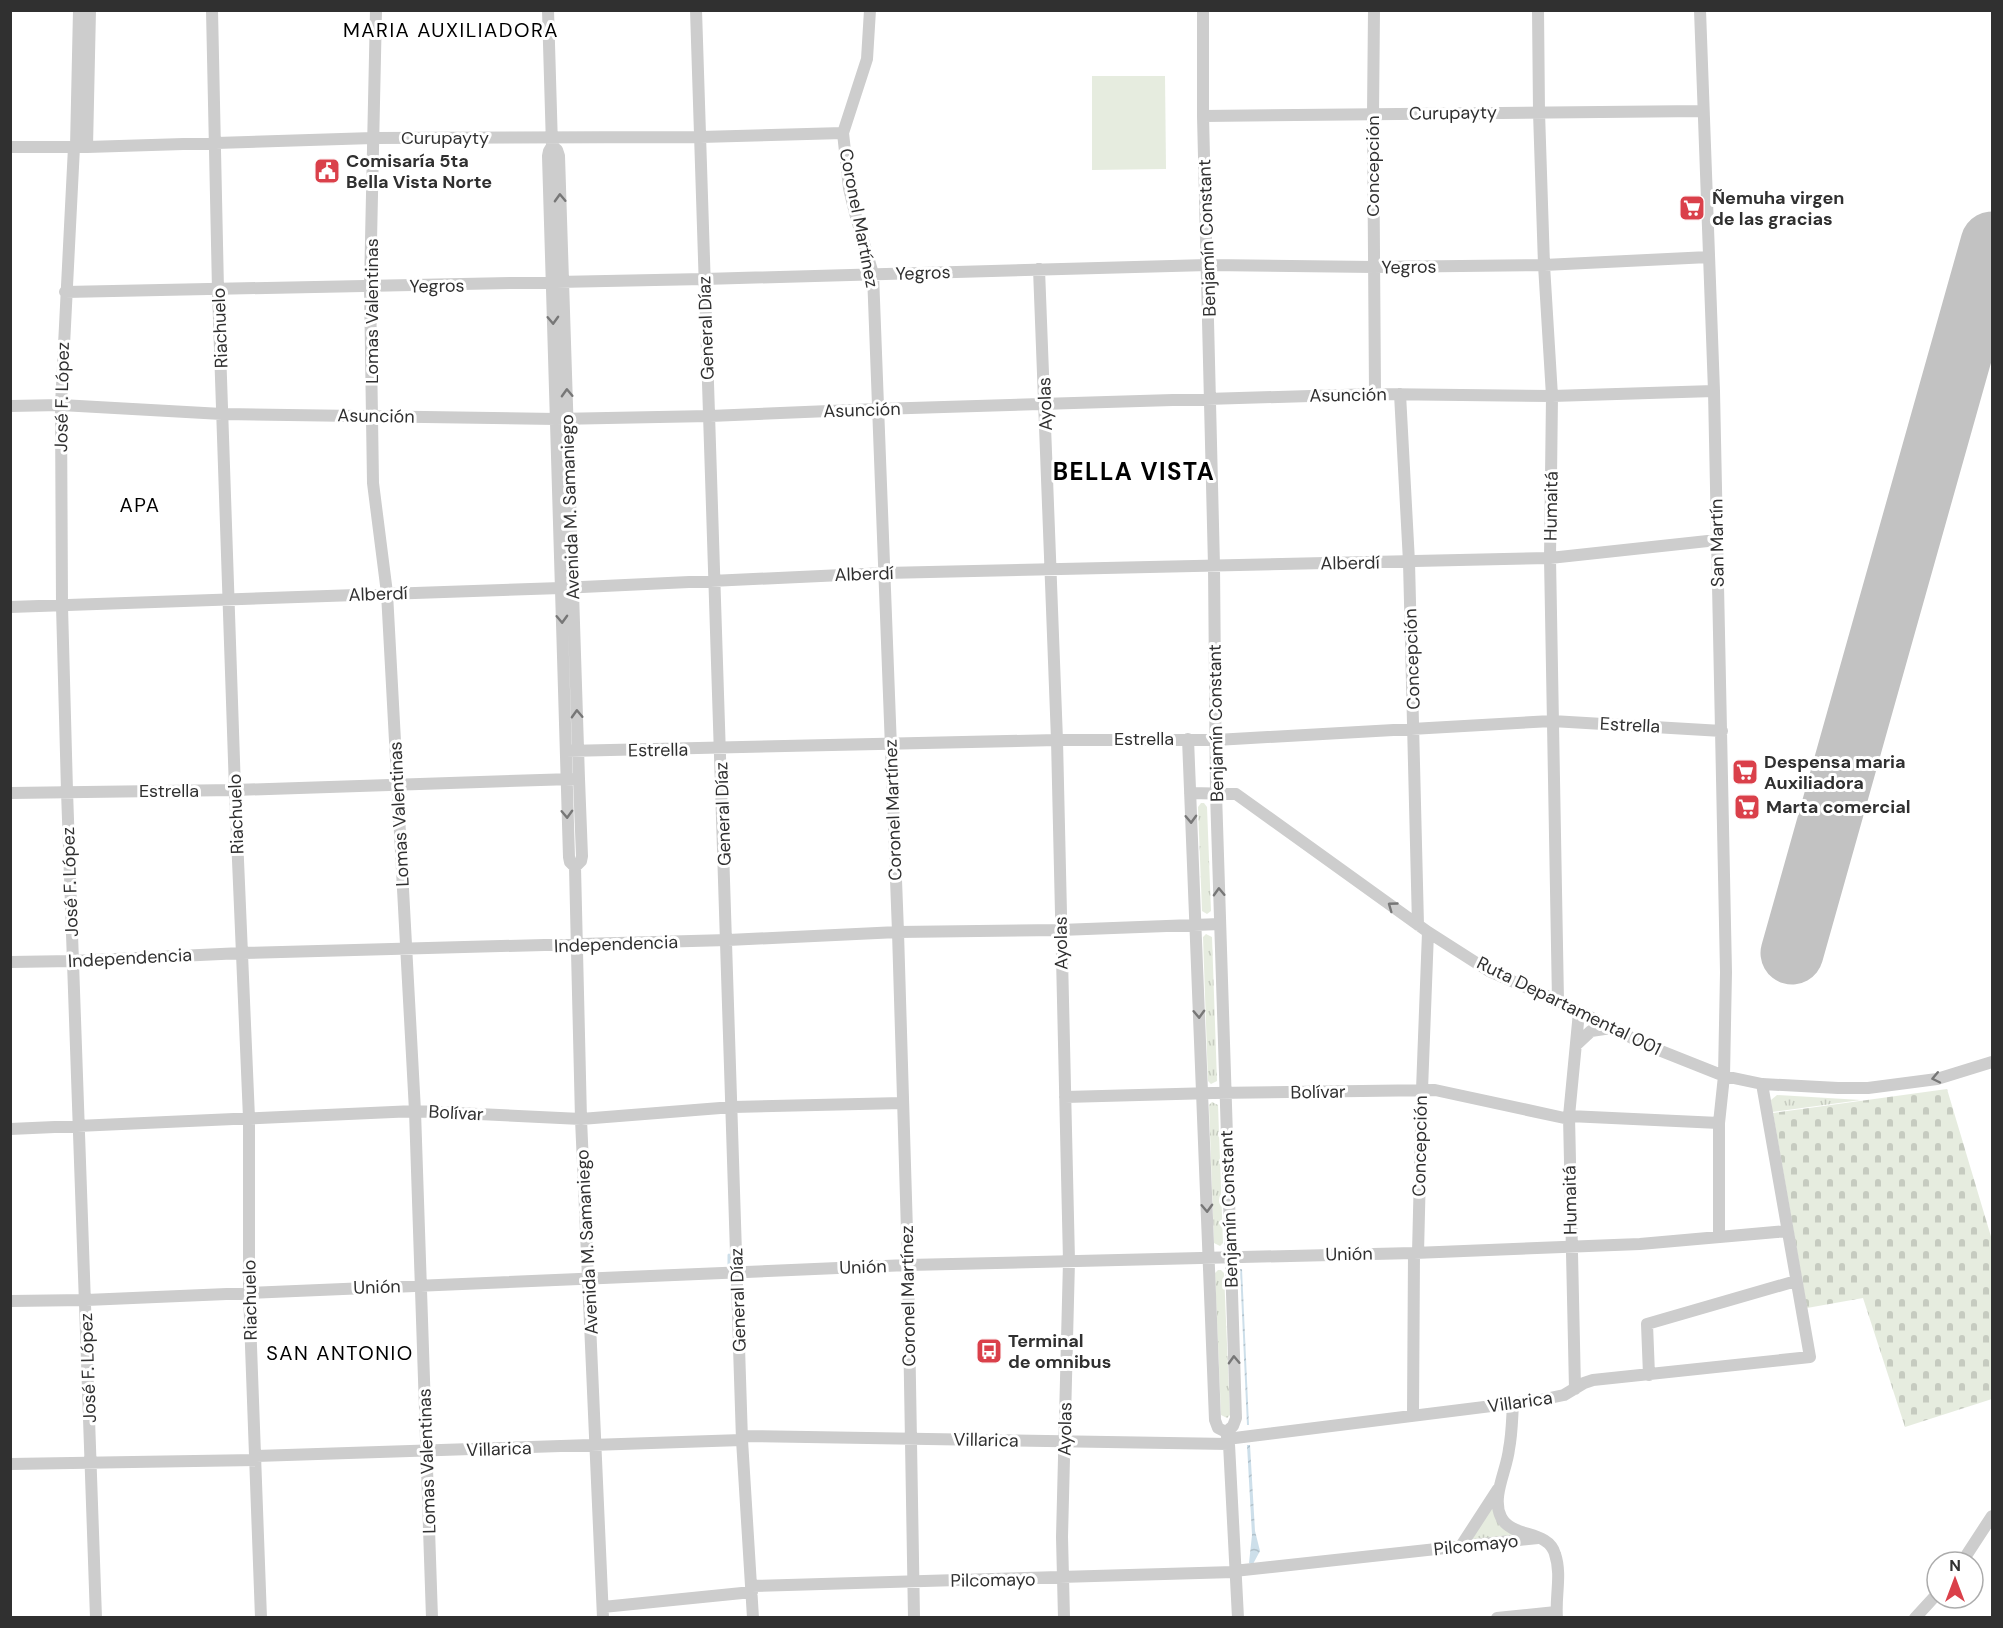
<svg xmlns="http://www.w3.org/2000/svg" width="2003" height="1628" font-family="'DM Sans',sans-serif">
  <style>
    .grass { fill: url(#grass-tufts) }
    .cemetery { fill: url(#cemetery-stones) }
    .pitch { fill: #e6ecdf }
    .water { fill: url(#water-waves) }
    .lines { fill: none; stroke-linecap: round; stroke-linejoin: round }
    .stream { stroke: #cddfea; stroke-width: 3 }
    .runway { stroke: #c2c2c2; stroke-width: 63 }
    .minor { stroke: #cdcdcd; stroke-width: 12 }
    .oneway { stroke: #777 }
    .labels { text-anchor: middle; stroke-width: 6; stroke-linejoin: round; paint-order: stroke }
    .street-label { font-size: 18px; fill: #303030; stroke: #fff }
    .poi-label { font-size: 18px; font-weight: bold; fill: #303030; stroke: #fff; text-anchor: start }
    .neighbourhood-label { font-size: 20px; letter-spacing: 1.5px; fill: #000; stroke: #fff }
    .district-label { font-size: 24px; font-weight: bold; letter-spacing: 1.5px; fill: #000; stroke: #fff }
  </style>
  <defs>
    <pattern id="grass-tufts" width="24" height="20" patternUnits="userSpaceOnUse" patternTransform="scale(1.5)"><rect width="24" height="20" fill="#e6ecdf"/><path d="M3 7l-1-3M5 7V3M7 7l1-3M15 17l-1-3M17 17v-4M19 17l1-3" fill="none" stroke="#c6cbc0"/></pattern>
    <pattern id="cemetery-stones" width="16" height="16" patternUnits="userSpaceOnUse" patternTransform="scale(1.5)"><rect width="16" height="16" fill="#e6ecdf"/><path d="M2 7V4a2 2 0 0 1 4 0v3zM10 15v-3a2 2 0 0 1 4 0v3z" fill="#c6cbc0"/></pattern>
    <pattern id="water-waves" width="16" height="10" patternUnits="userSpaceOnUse" patternTransform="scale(1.5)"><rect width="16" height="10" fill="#cddfea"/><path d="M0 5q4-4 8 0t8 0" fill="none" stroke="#b0c0c9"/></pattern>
  </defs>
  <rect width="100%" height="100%" fill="#fff"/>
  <path class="grass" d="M1201,803h3l3,4 4,104 -4,3 -5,-3 -4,-104z
    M1206,934l6,3 5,144 -6,3 -3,-3 -5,-144z
    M1777,1095l84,5 -89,12 -1,-12z
    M1212,1102l6,3 5,138 -3,3 -6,-3 -5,-138z
    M1218,1270h3l3,3 6,142 -3,3 -6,-3 -6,-142z
    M1495,1499l22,36 -45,6 -1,-4z"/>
  <path class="cemetery" d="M1947,1089l45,151v159l-87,28 -42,-129 -56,10 -34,-195z"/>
  <path class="pitch" d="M1092,76h73l1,93 -74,1z"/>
  <path class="water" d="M1240,1269h2l7,156h-2z
    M1247,1445h3l5,86 5,20 -7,13 -4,-1 3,-28z"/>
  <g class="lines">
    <path class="stream" d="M729,1255v15"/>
    <path class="runway" d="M1792,953l200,-710"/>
    <path class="minor" d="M212,10l6,280 17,500 14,328v174l12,326
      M376,10l-6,277 3,196 14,110 28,518 17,507
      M548,10l4,136 -3,5 -1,5 21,701 1,5 5,5 6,252 22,499
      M696,10l46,1430 11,178
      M870,10l-3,49 -24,74 6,55 6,25 18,61 25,658 10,333 6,353
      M1203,10v106l11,450 2,227 20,625 -3,8 -7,6
      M1374,10l-1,104 2,280
      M1538,10l1,102 5,153 8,131 -2,162 8,443
      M1700,10l14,381 12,581 -2,104 -5,47v114
      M1203,116l500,-5
      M552,146l5,4 2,6 20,623 3,77 -1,5 -6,6
      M10,147h77l286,-9 327,-1 143,-4
      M74,147l-13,258 1,201 5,185 29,827
      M76,147l3,-137
      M87,147l3,-137
      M1039,269l18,471 12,521 -7,276 2,81
      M65,292l639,-13 504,-14 166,2 170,-2 165,-8
      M1400,394l9,168 9,363
      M10,406l51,-1 161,9 334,5 154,-3 168,-7 497,-15 177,2 162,-5
      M10,607l551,-19 324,-15 665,-15 167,-18
      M1188,739l27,681 3,8 8,4 3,12 9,174
      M566,751l491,-11h159l336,-19 170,10
      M10,793l225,-3 338,-11
      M1190,793l46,1 192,138 61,39 69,30 88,44 78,31 38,8 76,4h30l69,-9 55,-17
      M10,962l63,-1 169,-8 486,-13 170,-8 162,-2 160,-6
      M1576,1045l15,-14 20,-3
      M1065,1097l148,-4 222,-3 134,29
      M1569,1116l150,7
      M10,1129l405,-18 166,8 152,-12 169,-4
      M1418,1253l4,-163 6,-158
      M10,1301l76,-1 822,-35 506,-12 226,-9 147,-13
      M1649,1375l-2,-51 149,-43
      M1575,1389l-6,-273 10,-104
      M1513,1404c-1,15 -1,30 -4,45 -2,21 -18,48 -8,68 11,22 47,12 54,37 7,21 0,42 2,64
      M1413,1416l1,-163
      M742,1436l487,8
      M1227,1439l313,-39 24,-5 20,-12 9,-3 217,-23 -48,-273
      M256,1456l486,-16
      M10,1464l246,-4
      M1461,1546l37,-57
      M1962,1562l30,-46
      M1234,1571l304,-33
      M751,1586l483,-14
      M603,1607l149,-15
      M1497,1618l59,-6
      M1915,1618l22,-24"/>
  </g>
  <defs><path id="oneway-chevron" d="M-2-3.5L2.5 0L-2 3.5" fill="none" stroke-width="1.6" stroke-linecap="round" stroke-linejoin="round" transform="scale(1.5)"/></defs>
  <g class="oneway">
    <use href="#oneway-chevron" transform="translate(560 198) rotate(-92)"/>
    <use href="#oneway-chevron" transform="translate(553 320) rotate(88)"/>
    <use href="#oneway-chevron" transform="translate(567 393) rotate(-92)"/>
    <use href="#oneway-chevron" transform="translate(562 619) rotate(88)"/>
    <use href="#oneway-chevron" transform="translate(577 714) rotate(-92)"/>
    <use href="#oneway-chevron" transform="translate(567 814) rotate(88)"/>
    <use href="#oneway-chevron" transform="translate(1191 819) rotate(88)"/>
    <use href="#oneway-chevron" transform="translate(1219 892) rotate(-92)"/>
    <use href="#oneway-chevron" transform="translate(1392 906) rotate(-144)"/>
    <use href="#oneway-chevron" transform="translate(1199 1014) rotate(88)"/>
    <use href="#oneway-chevron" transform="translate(1936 1078) rotate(168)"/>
    <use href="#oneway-chevron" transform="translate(1207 1208) rotate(88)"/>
    <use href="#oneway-chevron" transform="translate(1234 1360) rotate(-92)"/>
  </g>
  <defs>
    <g id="civic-square" transform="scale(1.35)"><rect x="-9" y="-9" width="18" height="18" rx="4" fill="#da404a" stroke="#fff"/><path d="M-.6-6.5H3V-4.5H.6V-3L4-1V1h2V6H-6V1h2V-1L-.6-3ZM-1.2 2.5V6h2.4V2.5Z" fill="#fff"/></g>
    <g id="supermarket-square" transform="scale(1.35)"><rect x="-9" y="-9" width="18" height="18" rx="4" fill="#da404a" stroke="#fff"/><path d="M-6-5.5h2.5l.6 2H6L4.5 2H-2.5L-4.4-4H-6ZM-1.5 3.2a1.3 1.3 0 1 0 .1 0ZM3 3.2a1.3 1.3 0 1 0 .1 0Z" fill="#fff"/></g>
    <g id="bus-square" transform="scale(1.35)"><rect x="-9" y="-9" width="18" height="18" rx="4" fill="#da404a" stroke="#fff"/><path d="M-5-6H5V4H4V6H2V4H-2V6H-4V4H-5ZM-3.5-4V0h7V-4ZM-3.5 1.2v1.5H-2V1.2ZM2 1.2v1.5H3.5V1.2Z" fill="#fff"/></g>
  </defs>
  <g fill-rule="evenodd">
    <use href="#civic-square" x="327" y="171"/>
    <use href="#supermarket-square" x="1692" y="208"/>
    <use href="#supermarket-square" x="1745" y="772"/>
    <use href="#supermarket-square" x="1747" y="807"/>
    <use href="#bus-square" x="989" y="1351"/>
  </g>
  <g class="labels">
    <g class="street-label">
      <text transform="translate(1453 113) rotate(-1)" y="6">Curupayty</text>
      <text x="445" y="144">Curupayty</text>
      <text transform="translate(1373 166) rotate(-90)" y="6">Concepción</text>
      <text transform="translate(859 218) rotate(79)" y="6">Coronel Martínez</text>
      <text transform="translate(1207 238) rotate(-92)" y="6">Benjamín Constant</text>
      <text transform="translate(1409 267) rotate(-1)" y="6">Yegros</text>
      <text transform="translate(923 273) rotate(-2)" y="6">Yegros</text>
      <text transform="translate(437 286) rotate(-1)" y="6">Yegros</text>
      <text transform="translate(372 311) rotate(-90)" y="6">Lomas Valentinas</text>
      <text transform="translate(220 328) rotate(-92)" y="6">Riachuelo</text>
      <text transform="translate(706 328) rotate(-92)" y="6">General Díaz</text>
      <text transform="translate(1348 395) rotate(-1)" y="6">Asunción</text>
      <text transform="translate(62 397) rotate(-89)" y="6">José F. López</text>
      <text transform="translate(1045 404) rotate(-92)" y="6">Ayolas</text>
      <text transform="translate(862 410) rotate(-2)" y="6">Asunción</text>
      <text transform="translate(376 416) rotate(1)" y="6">Asunción</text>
      <text transform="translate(1551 506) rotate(-89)" y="6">Humaitá</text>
      <text transform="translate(570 507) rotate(-92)" y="6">Avenida M. Samaniego</text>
      <text transform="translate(1717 543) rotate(-91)" y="6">San Martín</text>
      <text transform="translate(1350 563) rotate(-1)" y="6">Alberdí</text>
      <text transform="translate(864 574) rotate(-2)" y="6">Alberdí</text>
      <text transform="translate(378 594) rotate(-2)" y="6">Alberdí</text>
      <text transform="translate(1412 659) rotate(-92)" y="6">Concepción</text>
      <text transform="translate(1216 723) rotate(-91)" y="6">Benjamín Constant</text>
      <text transform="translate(1630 725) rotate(3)" y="6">Estrella</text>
      <text x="1144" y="745">Estrella</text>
      <text transform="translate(658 750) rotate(-1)" y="6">Estrella</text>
      <text x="169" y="797">Estrella</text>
      <text transform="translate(893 810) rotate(-92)" y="6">Coronel Martínez</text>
      <text transform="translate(236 814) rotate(-92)" y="6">Riachuelo</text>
      <text transform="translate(399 814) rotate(-93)" y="6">Lomas Valentinas</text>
      <text transform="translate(723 814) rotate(-92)" y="6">General Díaz</text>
      <text transform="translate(70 882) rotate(-92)" y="6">José F. López</text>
      <text transform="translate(1061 943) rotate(-91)" y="6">Ayolas</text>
      <text transform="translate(616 944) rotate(-2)" y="6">Independencia</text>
      <text transform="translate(130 958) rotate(-3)" y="6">Independencia</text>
      <text transform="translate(1569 1006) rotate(26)" y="6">Ruta Departamental 001</text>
      <text transform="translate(1318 1092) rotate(-1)" y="6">Bolívar</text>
      <text transform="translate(456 1113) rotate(3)" y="6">Bolívar</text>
      <text transform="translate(1420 1146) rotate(-89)" y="6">Concepción</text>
      <text transform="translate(1570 1200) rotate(-91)" y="6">Humaitá</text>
      <text transform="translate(1229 1209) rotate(-92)" y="6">Benjamín Constant</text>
      <text transform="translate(587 1242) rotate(-93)" y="6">Avenida M. Samaniego</text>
      <text transform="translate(1349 1254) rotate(-1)" y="6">Unión</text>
      <text transform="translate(863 1267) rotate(-2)" y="6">Unión</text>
      <text transform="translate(377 1287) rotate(-2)" y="6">Unión</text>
      <text transform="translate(908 1296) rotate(-91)" y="6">Coronel Martínez</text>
      <text transform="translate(250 1300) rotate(-91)" y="6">Riachuelo</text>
      <text transform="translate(738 1300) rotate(-92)" y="6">General Díaz</text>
      <text transform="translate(88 1368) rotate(-92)" y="6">José F. López</text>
      <text transform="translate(1520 1402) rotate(-8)" y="6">Villarica</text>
      <text transform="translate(1065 1429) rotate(-89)" y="6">Ayolas</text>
      <text transform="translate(986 1440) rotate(1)" y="6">Villarica</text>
      <text transform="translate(499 1449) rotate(-2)" y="6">Villarica</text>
      <text transform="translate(427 1461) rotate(-92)" y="6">Lomas Valentinas</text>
      <text transform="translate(1476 1545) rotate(-6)" y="6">Pilcomayo</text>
      <text transform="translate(993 1580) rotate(-1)" y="6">Pilcomayo</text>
    </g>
    <g class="poi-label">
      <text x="346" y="167">Comisaría 5ta<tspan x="346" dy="21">Bella Vista Norte</tspan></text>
      <text x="1712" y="204">Ñemuha virgen<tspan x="1712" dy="21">de las gracias</tspan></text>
      <text x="1764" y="768">Despensa maria<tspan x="1764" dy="21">Auxiliadora</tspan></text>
      <text x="1766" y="813">Marta comercial</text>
      <text x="1008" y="1347">Terminal<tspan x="1008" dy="21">de omnibus</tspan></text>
    </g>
    <g class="neighbourhood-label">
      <text x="451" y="37">MARIA AUXILIADORA</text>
      <text x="140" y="512">APA</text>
      <text x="340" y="1360">SAN ANTONIO</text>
    </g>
    <g class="district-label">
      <text x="1134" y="480">BELLA VISTA</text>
    </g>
  </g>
  <rect width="2003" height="1628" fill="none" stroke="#303030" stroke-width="24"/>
  <g transform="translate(1955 1580)"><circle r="28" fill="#ffffff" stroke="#acacac" stroke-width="1.5"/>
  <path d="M0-4.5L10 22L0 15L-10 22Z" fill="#da404a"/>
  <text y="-9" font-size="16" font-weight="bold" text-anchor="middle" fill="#303030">N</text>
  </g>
</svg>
